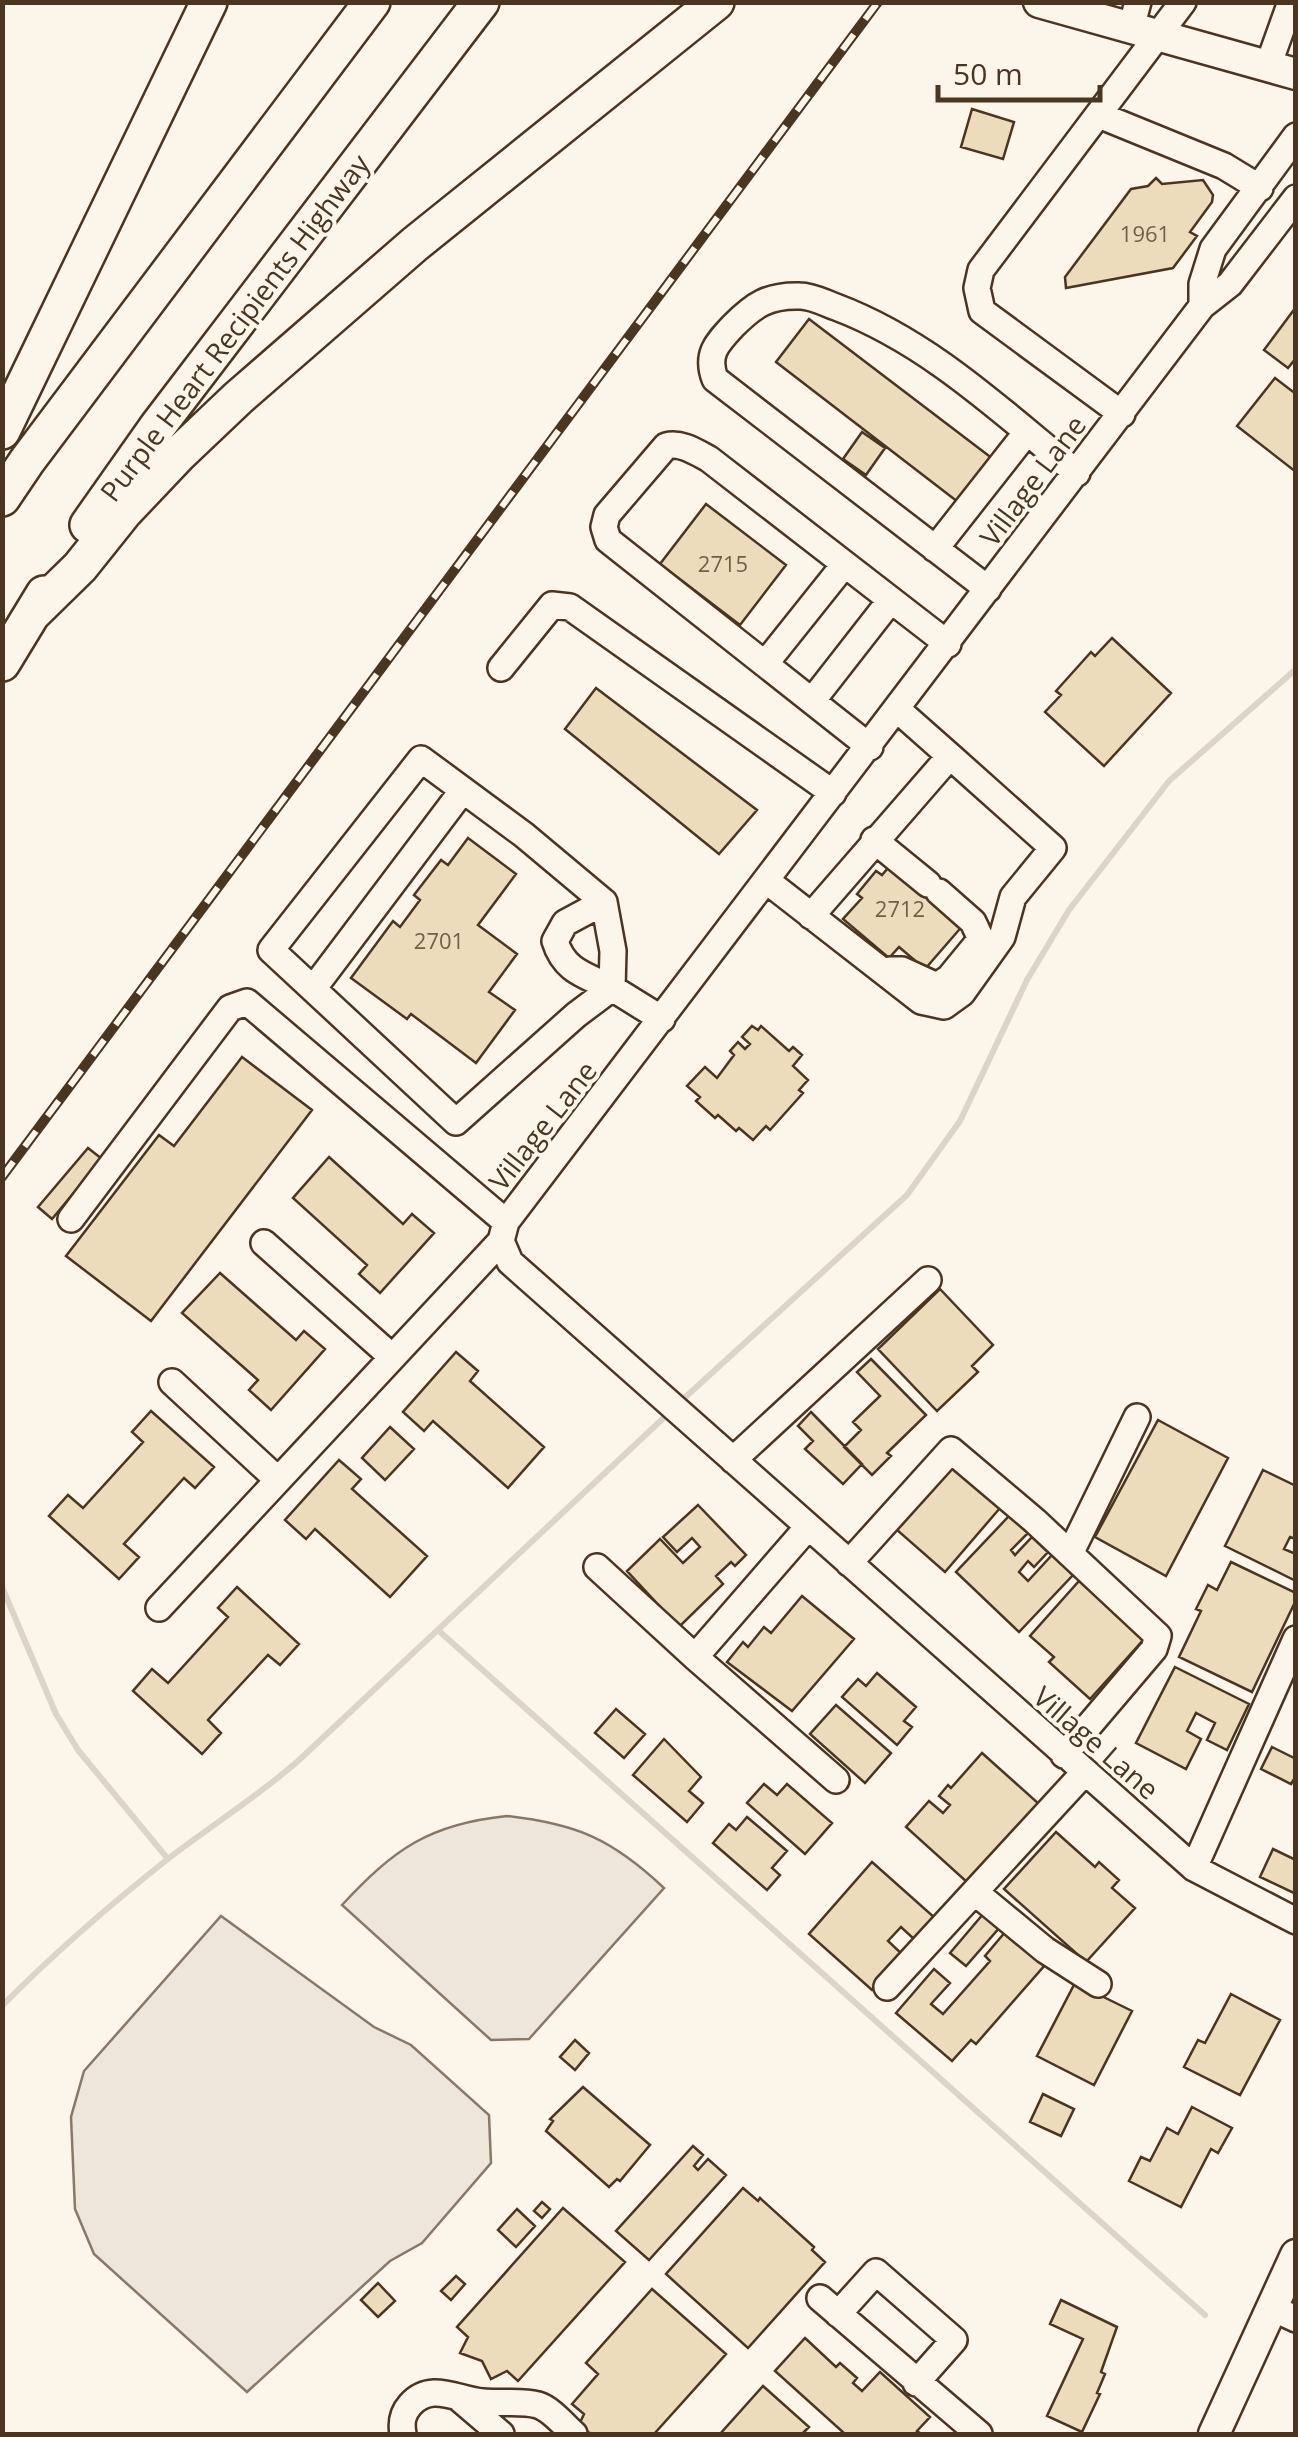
<svg xmlns="http://www.w3.org/2000/svg" width="1298" height="2437" font-family="'Open Sans',sans-serif">
  <style>
    .green { fill: #ede6d9; stroke: #887966; stroke-width: 2.5 }
    .lines { fill: none; stroke-linecap: round; stroke-linejoin: round }
    .stream { stroke: #dcd4c6; stroke-width: 6 }
    .building { fill: #ecdcbc; stroke: #4a3520; stroke-width: 2.5 }
    .minor-casing { stroke: #4a3520; stroke-width: 30 }
    .major-casing { stroke: #4a3520; stroke-width: 35 }
    .highway-casing { stroke: #4a3520; stroke-width: 40 }
    .minor { stroke: #fbf6e9; stroke-width: 25 }
    .major { stroke: #fbf6e9; stroke-width: 30 }
    .highway { stroke: #fbf6e9; stroke-width: 35 }
    .rail-casing { stroke: #4a3520; stroke-width: 10 }
    .rail { stroke: #fbf6e9; stroke-width: 6; stroke-dasharray: 19; stroke-linecap: butt }
    .labels { text-anchor: middle; stroke-width: 8; stroke-linejoin: round; paint-order: stroke }
    .number-label { font-size: 22px; fill: #725f47 }
    .street-label { font-size: 28px; fill: #4a3520; stroke: #fbf6e9 }
  </style>
  <rect width="100%" height="100%" fill="#fbf6e9"/>
  <path class="green" d="M507,1816c70,8 105,23 157,72l-135,151 -38,1 -149,-135c52,-56 87,-81 165,-89z
    M221,1916l153,111 37,18 78,70 2,48 -69,80 -32,18 -143,131 -153,-138 -19,-45 -4,-92 13,-46z"/>
  <g class="lines">
    <path class="stream" d="M680,1402l227,-207 53,-74 67,-141 42,-70 100,-129 127,-112
      M2,1587l54,127 22,36 90,109
      M439,1631l766,684
      M2,2006c52,-53 109,-102 167,-148 43,-33 88,-61 129,-97l373,-350"/>
  </g>
  <path class="building" d="M972,109l42,13 -11,37 -42,-12z
    M1156,178l6,6 41,-4 10,15 -1,7 -22,30 7,4 -24,32 -107,20 -1,-11 66,-88 17,-3z
    M1296,307v51l-8,10 -24,-18z
    M809,319l184,140 -35,43 -182,-140z
    M1275,378l21,16v78l-59,-46z
    M862,432l23,16 -19,27 -23,-16z
    M706,504l80,61 -46,60 -80,-61z
    M1112,638l59,55 -67,73 -59,-54 16,-17 -5,-4 35,-39 4,4z
    M596,688l161,122 -38,44 -154,-125z
    M468,838l48,36 -38,51 39,29 -28,38 26,18 -39,53 -65,-49 -4,5 -56,-41 42,-57 7,6 20,-27 -6,-5 27,-35 7,5z
    M893,862l72,61 -40,46 -26,-22 -10,11 -46,-39 19,-21 -5,-4 19,-23 6,4z
    M752,1026l6,4 3,-4 28,25 4,-4 9,8 -9,11 15,14 -9,10 4,3 -33,37 -4,-4 -13,14 -14,-12 -3,3 -18,-16 -3,3 -19,-17 4,-4 -13,-11 18,-19 12,11 17,-23 -4,-4 8,-9 7,7 5,-5 -8,-7z
    M242,1057l70,53 -161,211 -85,-65 93,-121 15,11z
    M88,1148l14,11 -50,60 -14,-12z
    M329,1157l74,67 9,-10 22,19 -54,60 -21,-19 8,-9 -74,-67z
    M220,1273l76,67 8,-9 21,18 -54,61 -22,-20 9,-10 -76,-67z
    M940,1289l53,56 -21,21 6,6 -41,39 -59,-62z
    M456,1352l22,19 -8,10 74,66 -36,41 -75,-67 -9,10 -21,-19z
    M871,1359l55,56 -39,38 4,3 -19,19 -28,-28 17,-17 -8,-8 27,-26 -23,-24z
    M151,1411l63,56 -19,21 -11,-10 -60,66 15,13 -20,22 -70,-63 19,-21 15,13 60,-66 -11,-10z
    M811,1412l51,52 -19,20 -38,-35 8,-8 -15,-15z
    M1158,1420l70,38 -62,118 -71,-39z
    M390,1427l24,22 -29,31 -23,-22z
    M339,1460l22,19 -9,10 75,67 -37,41 -75,-68 -9,10 -21,-19z
    M952,1467l48,41 -55,64 -48,-42z
    M1263,1470l33,16v53l-6,-2 -6,12 12,5v27l-71,-35z
    M698,1505l48,50 -11,11 -4,-4 -15,14 7,8 -44,43 -52,-56 33,-32 23,24 17,-16 -8,-9 -15,14 -14,-15z
    M1009,1516l19,17 -17,17 4,5 17,-18 16,15 -14,15 -6,-6 -9,11 9,9 24,-26 21,20 -54,57 -63,-60z
    M1231,1562l65,31v7l-44,92 -73,-35 22,-46 -5,-2 12,-24 9,5z
    M1079,1581l66,57 -55,61 -41,-37 5,-5 -24,-21z
    M237,1587l62,57 -19,21 -12,-10 -60,65 13,13 -19,21 -69,-63 19,-22 16,14 60,-66 -10,-9z
    M802,1596l52,43 -62,72 -65,-49 16,-20 5,5 16,-20 7,6z
    M1175,1667l74,37 -22,46 -20,-10 8,-17 -19,-10 -9,18 14,8 -15,30 -50,-26z
    M877,1673l39,34 -12,14 8,6 -15,18 -55,-48 16,-18 8,7z
    M836,1705l55,48 -26,30 -55,-49z
    M616,1709l29,25 -21,24 -29,-25z
    M664,1739l37,38 -12,14 14,12 -16,19 -54,-47z
    M1272,1747l24,12v17l-5,8 -30,-15z
    M982,1753l57,51 -71,79 -62,-56 23,-26 14,12 7,-8 -11,-9 9,-11 3,3z
    M764,1784l13,11 10,-11 45,39 -27,31 -58,-51z
    M747,1817l40,34 -15,17 8,7 -13,15 -54,-47 16,-19 7,6z
    M1056,1832l39,35 4,-5 20,18 -7,8 23,20 -49,54 -82,-73z
    M1273,1849l23,11v34l-36,-17z
    M872,1862l63,56 -20,22 -14,-13 -13,14 15,14 -31,35 -63,-56z
    M984,1913l16,14 -34,39 -16,-13z
    M1006,1931l39,34 -69,79 -5,-4 -19,21 -56,-48 38,-44 16,14 -19,21 12,10 47,-53 -5,-5z
    M1075,1983l57,28 -38,74 -57,-29z
    M1231,1994l49,26 -40,75 -56,-28 14,-27 7,3z
    M575,2040l14,13 -14,17 -15,-13z
    M583,2087l67,58 -30,36 -3,-2 -8,8 -63,-56 7,-10 -3,-2z
    M1043,2094l31,15 -13,27 -31,-14z
    M1192,2107l40,21 -14,25 -7,-4 -30,58 -52,-26 12,-24 9,4 17,-33 11,6z
    M693,2146l10,9 -9,11 4,4 10,-11 18,16 -77,85 -33,-29z
    M743,2188l15,13 2,-3 54,49 -2,3 13,12 -77,86 -82,-74z
    M542,2202l8,7 -8,9 -8,-7z
    M563,2208l62,54 -107,119 -11,-10 -16,8 -9,-18 -22,-8 8,-16 -11,-10z
    M517,2209l18,17 -19,21 -18,-17z
    M456,2276l9,8 -14,16 -10,-9z
    M378,2283l17,18 -17,16 -17,-17z
    M652,2289l74,65 -72,80h-61l-16,-5 7,-15 -12,-10 26,-30 -12,-11z
    M1061,2300l56,27 -16,45 4,2 -8,19 3,1 -18,38 -35,-16 36,-77 -33,-15z
    M805,2338l31,29 4,-4 17,15 -4,5 9,8 18,-19 50,45 -13,14 4,3h-76l-70,-63z
    M763,2386l46,41 -7,7h-82z"/>
  <g class="lines">
    <g class="minor-casing">
      <path id="minor" d="M1131,28l7,-26
        M1268,66l23,-64
        M1099,115l125,51 36,22
        M1296,198l-66,86 -28,22 -696,916 -5,19 9,21 684,606 102,53
        M1202,306v-22l11,-35 83,-113
        M1122,414l-140,-103 -5,-23 4,-18 202,-268
        M935,549l92,-117
        M988,589l-273,-210c-9,-24 1,-35 18,-53 21,-21 35,-31 67,-30 12,0 25,7 36,11 93,35 166,105 241,166
        M765,664l79,-99
        M501,668l51,-63 18,2 263,186
        M812,701l78,-100
        M898,710l52,46
        M870,747l-262,-207 -4,-13 3,-12 59,-69c15,-4 30,6 43,13l239,185
        M874,840l54,44
        M767,881l154,120 23,5 18,-13 40,-56 11,-40 40,-49 -103,-92 -139,160
        M604,902l-39,21 -10,18c9,30 30,34 57,47l1,-37 -9,-49 -80,-67 -103,-76 -150,191 185,172 120,-107 36,-27 50,31
        M890,970h12l35,16 12,-8 32,-39 -8,-17 -34,-30
        M313,989l150,-199
        M71,1219l159,-211 17,-6 259,220
        M264,1243l128,114
        M172,1382l106,98
        M733,1460l195,-180
        M1070,1554l67,-137
        M849,1563l102,-113 84,71 123,115 -4,13 -90,106
        M597,1567l98,90 113,-130
        M159,1608l342,-367
        M695,1657l141,123
        M1194,1868l102,-229
        M976,1893l69,57 53,34
        M887,1987l197,-214
        M820,2298l159,136
        M1272,2308l24,11
        M838,2314l38,-42 78,68 -38,43
        M460,2399l41,35
        M403,2434c-2,-11 -1,-20 7,-29 21,-24 47,-5 73,-3 17,2 38,-2 55,3 13,4 26,20 36,29"/>
    </g>
    <g class="major-casing">
      <path id="major" d="M1039,2l257,72
        M1214,2434l82,-179"/>
    </g>
    <g class="highway-casing">
      <path id="highway" d="M2,431l207,-429
        M2,498l25,-37 345,-459
        M88,525l69,-98 324,-425
        M33,613l47,-46 44,-55 55,-58 59,-56 177,-154 301,-242
        M2,663l42,-69"/>
    </g>
    <use href="#minor" class="minor"/>
    <use href="#major" class="major"/>
    <use href="#highway" class="highway"/>
    <g class="rail-casing">
      <path id="rail" d="M2,1177l876,-1175"/>
    </g>
    <use href="#rail" class="rail"/>
  </g>
  <g class="labels">
    <g class="number-label">
      <text x="1145" y="242">1961</text>
      <text x="723" y="572">2715</text>
      <text x="900" y="917">2712</text>
      <text x="439" y="949">2701</text>
    </g>
    <g class="street-label">
      <text transform="translate(235 328) rotate(-53)" y="10">Purple Heart Recipients Highway</text>
      <text transform="translate(1033 481) rotate(-53)" y="10">Village Lane</text>
      <text transform="translate(543 1126) rotate(-52)" y="10">Village Lane</text>
      <text transform="translate(1096 1743) rotate(41)" y="10">Village Lane</text>
    </g>
  </g>
  <rect width="1298" height="2437" fill="none" stroke="#4a3520" stroke-width="10"/>
  <path d="M938 85v15h162v-15" fill="none" stroke="#4a3520" stroke-width="5"/>
  <text x="953" y="85" font-size="30" fill="#4a3520" stroke="#fbf6e9" stroke-width="8" paint-order="stroke">50 m</text>
</svg>
